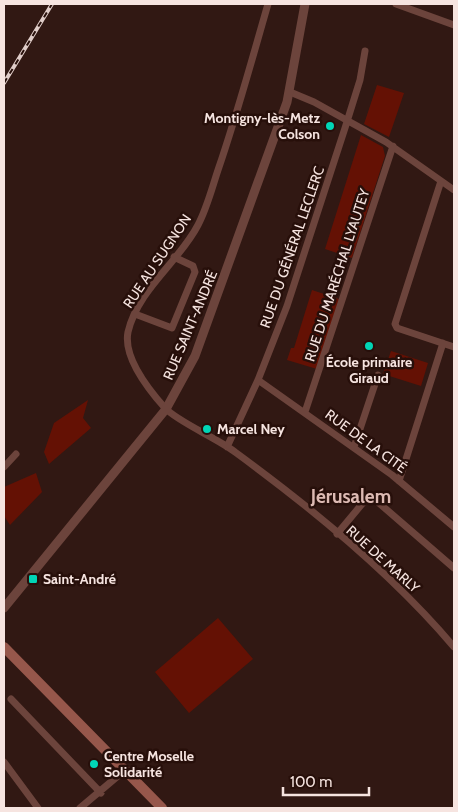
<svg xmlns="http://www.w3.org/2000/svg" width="458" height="812" font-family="Cabin,sans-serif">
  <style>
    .green { fill: #641104 }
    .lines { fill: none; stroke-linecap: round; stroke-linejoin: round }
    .minor { stroke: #6c443c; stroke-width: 7 }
    .tertiary { stroke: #6c443c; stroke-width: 9 }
    .secondary { stroke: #96574b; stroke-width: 10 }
    .rail-casing { stroke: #dfccc8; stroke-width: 4 }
    .rail { stroke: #270f0a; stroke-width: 2; stroke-dasharray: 5.5; stroke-linecap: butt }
    .poi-dot { fill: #01d5b6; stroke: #270f0a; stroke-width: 2 }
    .labels { text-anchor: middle; stroke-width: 5; stroke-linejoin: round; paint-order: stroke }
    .poi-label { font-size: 14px; font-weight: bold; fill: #f6e4e0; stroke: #270f0a; text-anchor: start }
    .street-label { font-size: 14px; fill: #f6e4e0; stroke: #270f0a }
    .district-label { font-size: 19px; font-weight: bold; fill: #ddbab3; stroke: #270f0a }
  </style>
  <rect width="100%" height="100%" fill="#311813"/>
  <path class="green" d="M377,85l27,8 -15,44 -25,-13z
    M361,135l22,12 2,9 -33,102 -27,-9z
    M312,290l27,9 -22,70 -30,-9 4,-12h3z
    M391,351l37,12 -7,23 -38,-12z
    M88,400l-5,18 8,10 -42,36 -5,-12 10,-29z
    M36,473l6,19 -32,33 -6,-9v-29z
    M218,618l35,41 -64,54 -34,-41z"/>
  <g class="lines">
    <path class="minor" d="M268,4c-16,55 -31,111 -50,166 -6,18 -11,38 -20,55 -19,37 -60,64 -70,107 -5,25 21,58 37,76 13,14 52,30 70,44 74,54 160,125 219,195
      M396,4l58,21
      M290,92l24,10 72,40 68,48
      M441,181l-46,143 2,4 57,19
      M135,314l37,14 23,-56 -2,-6 -19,-9
      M258,380l134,95 62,52
      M305,412l88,-266
      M227,447l31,-67 29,-74 58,-178 15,-48 5,-29
      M354,447l24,-72
      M4,467l12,-13
      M399,481l44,-138
      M337,534l30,-36 5,-1 82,71
      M11,699l90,94
      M4,762l34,46
      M80,808l45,-38"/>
    <path class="tertiary" d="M4,608l162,-199 29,-53 92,-254 18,-98"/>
    <path class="secondary" d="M4,647l158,161"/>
    <g class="rail-casing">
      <path id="rail" d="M4,83l48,-79"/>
    </g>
    <use href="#rail" class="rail"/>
  </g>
  <g class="poi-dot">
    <circle cx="330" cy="126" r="5"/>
    <circle cx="369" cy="346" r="5"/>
    <circle cx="207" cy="429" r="5"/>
    <rect x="28" y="574" width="10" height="10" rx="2.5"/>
    <circle cx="94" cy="764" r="5"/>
  </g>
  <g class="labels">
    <g class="poi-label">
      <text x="320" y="123" text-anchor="end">Montigny-lès-Metz<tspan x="320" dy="16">Colson</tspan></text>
      <text x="369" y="367" text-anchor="middle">École primaire<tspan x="369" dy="16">Giraud</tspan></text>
      <text x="217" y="434">Marcel Ney</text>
      <text x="43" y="584">Saint-André</text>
      <text x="104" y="761">Centre Moselle<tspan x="104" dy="16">Solidarité</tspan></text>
    </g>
    <g class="street-label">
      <text transform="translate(292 247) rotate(-71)" y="5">RUE DU GÉNÉRAL LECLERC</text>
      <text transform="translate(157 261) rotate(-56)" y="5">RUE AU SUGNON</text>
      <text transform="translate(337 275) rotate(-72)" y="5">RUE DU MARÉCHAL LYAUTEY</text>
      <text transform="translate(190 325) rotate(-67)" y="5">RUE SAINT-ANDRÉ</text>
      <text transform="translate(366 441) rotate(36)" y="5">RUE DE LA CITÉ</text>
      <text transform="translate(383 559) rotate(42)" y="5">RUE DE MARLY</text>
    </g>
    <g class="district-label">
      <text x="351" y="503">Jérusalem</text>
    </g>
  </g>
  <rect width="458" height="812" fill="none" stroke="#f6e4e0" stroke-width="10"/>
  <path d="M283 787v8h86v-8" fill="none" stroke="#f6e4e0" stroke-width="2.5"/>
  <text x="290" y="787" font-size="15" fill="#f6e4e0" stroke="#270f0a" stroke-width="4" paint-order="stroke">100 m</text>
</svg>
